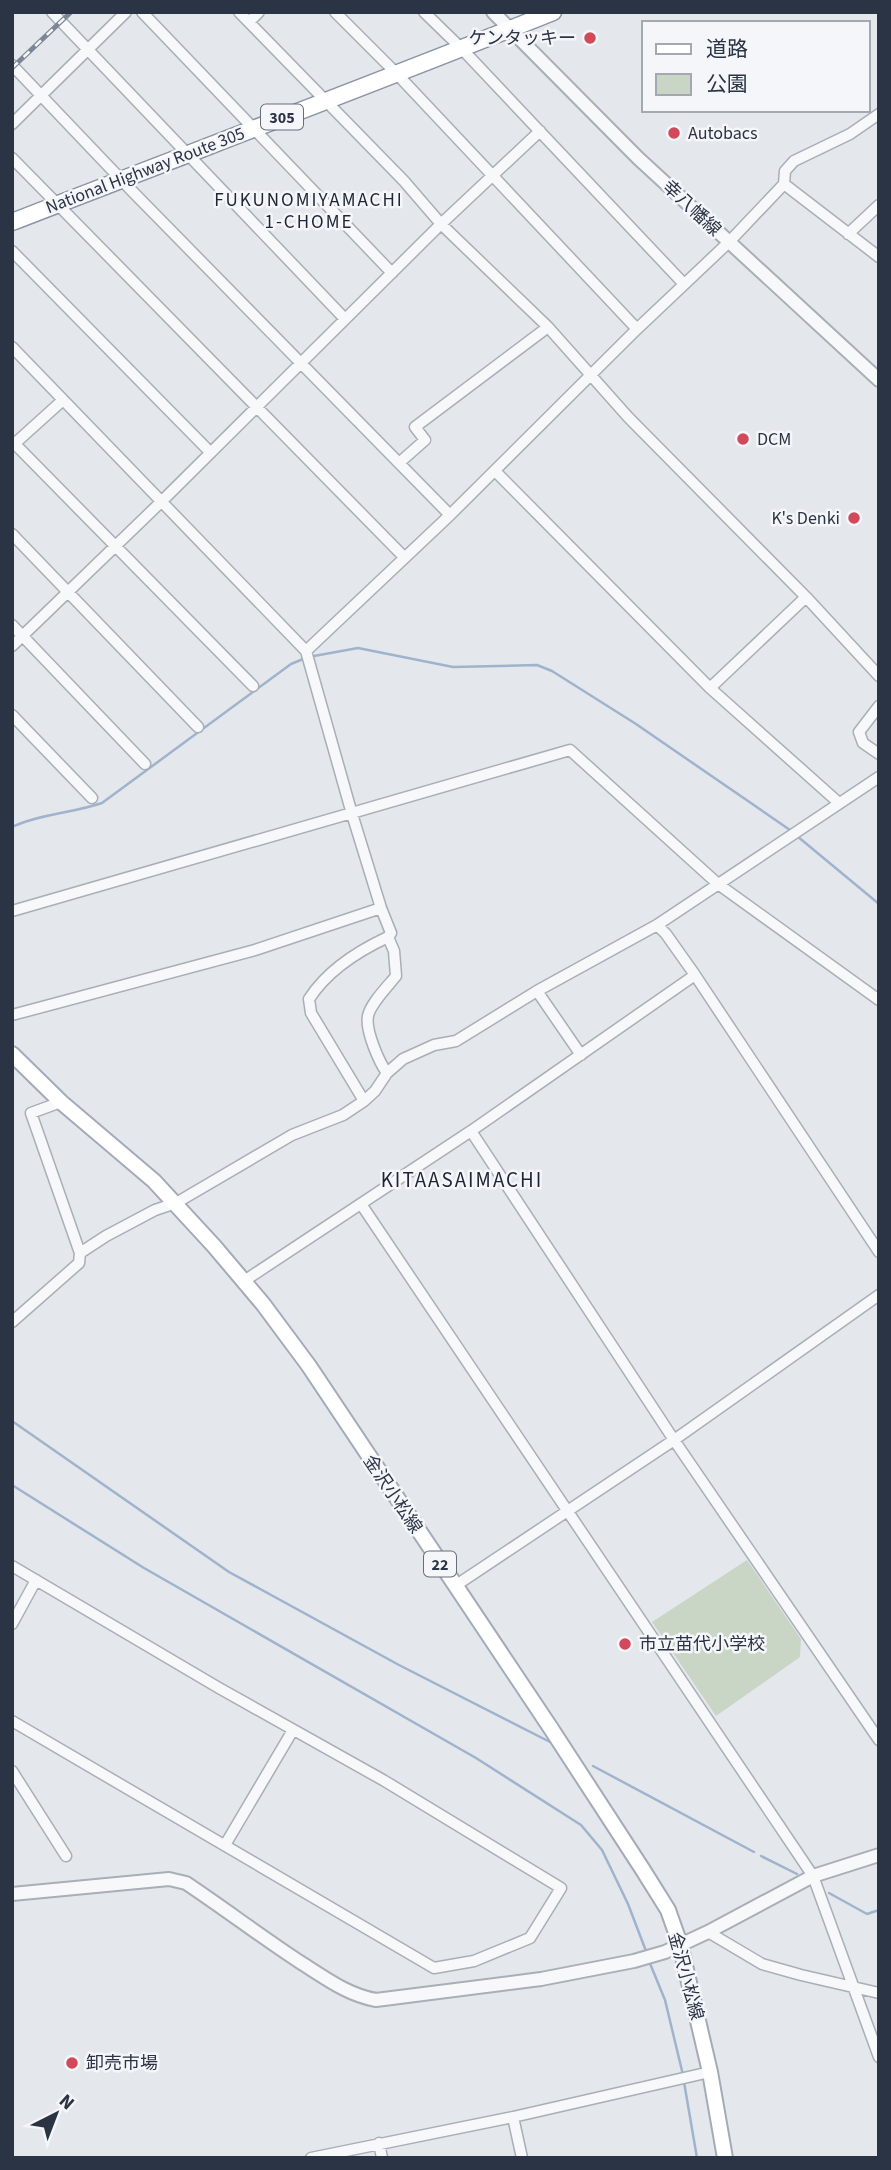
<svg xmlns="http://www.w3.org/2000/svg" width="891" height="2170" font-family="'Source Sans 3','Noto Sans JP',sans-serif">
  <style>
    .green { fill: #c9d6c5 }
    .lines { fill: none; stroke-linecap: round; stroke-linejoin: round }
    .stream { stroke: #9fb4cc; stroke-width: 2.5 }
    .minor-casing { stroke: #a9aeb7; stroke-width: 13 }
    .tertiary-casing { stroke: #a9aeb7; stroke-width: 16 }
    .primary-casing { stroke: #a3abb8; stroke-width: 18 }
    .trunk-casing { stroke: #8b94a3; stroke-width: 19 }
    .minor { stroke: #f7f8fa; stroke-width: 10 }
    .tertiary { stroke: #f7f8fa; stroke-width: 12 }
    .primary { stroke: #fff; stroke-width: 14 }
    .trunk { stroke: #fff; stroke-width: 16 }
    .rail-casing { stroke: #7d8696; stroke-width: 5 }
    .rail { stroke: #f4f6f9; stroke-width: 2.5; stroke-dasharray: 8; stroke-linecap: butt }
    .poi-dot { fill: #d1495b; stroke: #f4f6f9; stroke-width: 2.5 }
    .labels { text-anchor: middle; stroke-width: 5; stroke-linejoin: round; paint-order: stroke }
    .shield { fill: #f4f6f9; stroke: #676e7b; stroke-width: 2 }
    .shield-label { font-size: 16px; font-weight: bold; fill: #2b3445 }
    .poi-label { font-size: 18px; fill: #2b3445; stroke: #f4f6f9; text-anchor: start }
    .street-label { font-size: 18px; fill: #2b3445; stroke: #f4f6f9 }
    .neighbourhood-label { font-size: 19px; letter-spacing: 2px; fill: #1d2536; stroke: #f4f6f9 }
    .quarter-label { font-size: 21px; letter-spacing: 2px; fill: #1d2536; stroke: #f4f6f9 }
  </style>
  <rect width="100%" height="100%" fill="#e4e7ec"/>
  <path class="green" d="M747,1560l54,79 -1,18 -84,59 -64,-94z"/>
  <g class="lines">
    <path class="stream" d="M314,656l44,-8 95,19 84,-2 15,6 84,53 154,106
      M12,827c28,-13 61,-14 90,-24l189,-139 12,-5
      M797,836l82,68
      M12,1421l217,151 170,93 153,78
      M12,1485l132,83 332,190 105,67 21,25 26,54 18,47
      M593,1766l161,86
      M761,1856l36,18
      M829,1893l38,21 12,-4
      M649,1961l16,39 18,75
      M684,2082l13,76"/>
    <g class="minor-casing">
      <path id="minor" d="M52,12l293,307
        M142,12l250,261
        M239,12l165,169 37,43 107,103 80,90 178,180 73,79
        M335,12l61,61 241,256
        M424,12l38,37 222,235
        M249,22l10,-10
        M12,65l121,127 317,323
        M12,124l114,-112
        M12,158l392,399
        M784,184l95,73
        M848,234l31,-29
        M12,251l198,201
        M12,347l294,304 46,163 29,94 10,25 -3,4 6,14 2,25c-8,10 -26,28 -28,40 -3,14 11,46 19,57
        M12,441l241,245
        M12,446l51,-46
        M399,463l26,-23 -10,-13 133,-100
        M495,471l215,217 129,115
        M12,534l186,193
        M12,625l133,139
        M12,646l150,-145 279,-277 99,-93
        M306,651l144,-136 187,-186 92,-87 55,-58 1,-13 9,-10 56,-27 29,-20
        M710,688l96,-91
        M879,706l-20,26 4,11 16,11
        M12,715l80,83
        M12,911l558,-161 148,134 161,116
        M657,925l9,9 29,41 184,277
        M537,991l44,64
        M12,1015l243,-65 126,-42
        M364,1101l-53,-88 -2,-14c18,-28 49,-48 79,-62
        M471,1131l203,309 205,300
        M361,1204l452,672 66,181
        M80,1253l26,-17 49,-26 21,-7 116,-68 51,-20 21,-14 11,-10 12,-18 16,-14 31,-14 22,-4 81,-50 120,-66 222,-148
        M244,1281l227,-150 224,-156
        M12,1322l67,-59 1,-10 -49,-140 30,-11
        M12,1566l207,122 164,92 178,108 -31,50 -56,23 -40,7 -422,-247
        M455,1586l219,-146 205,-145
        M12,1624l24,-44
        M12,1771l54,85
        M225,1845l68,-115
        M708,1932l54,32 39,11 78,18
        M513,2117l9,41
        M379,2143l3,15
        M311,2158l202,-41 197,-45"/>
    </g>
    <g class="tertiary-casing">
      <path id="tertiary" d="M493,12l145,146 241,222
        M12,1894l157,-15 17,4c39,26 77,55 117,81 24,15 45,31 73,36l165,-21 93,-18 31,-9 43,-20 105,-56 66,-21"/>
    </g>
    <g class="primary-casing">
      <path id="primary" d="M12,1054l49,48 93,79 60,65 49,58 46,62 241,361 93,143 25,40 12,34 30,128 15,86"/>
    </g>
    <g class="trunk-casing">
      <path id="trunk" d="M12,222c180,-70 361,-138 541,-210"/>
    </g>
    <use href="#minor" class="minor"/>
    <use href="#tertiary" class="tertiary"/>
    <use href="#primary" class="primary"/>
    <use href="#trunk" class="trunk"/>
    <g class="rail-casing">
      <path id="rail" d="M12,68l59,-56"/>
    </g>
    <use href="#rail" class="rail"/>
  </g>
  <g class="poi-dot">
    <circle cx="590" cy="38" r="7"/>
    <circle cx="674" cy="133" r="7"/>
    <circle cx="743" cy="439" r="7"/>
    <circle cx="854" cy="518" r="7"/>
    <circle cx="625" cy="1644" r="7"/>
    <circle cx="72" cy="2063" r="7"/>
  </g>
  <g class="labels">
    <g class="shield">
      <rect x="261" y="104.5" width="42" height="25" rx="5"/>
      <rect x="424" y="1551.5" width="32" height="25" rx="5"/>
    </g>
    <g class="shield-label">
      <text x="282" y="123">305</text>
      <text x="440" y="1570">22</text>
    </g>
    <g class="poi-label">
      <text x="576" y="44" text-anchor="end">ケンタッキー</text>
      <text x="688" y="139">Autobacs</text>
      <text x="757" y="445">DCM</text>
      <text x="840" y="524" text-anchor="end">K's Denki</text>
      <text x="639" y="1650">市立苗代小学校</text>
      <text x="86" y="2069">卸売市場</text>
    </g>
    <g class="street-label">
      <text transform="translate(145 170) rotate(-21)" y="6">National Highway Route 305</text>
      <text transform="translate(692 208) rotate(43)" y="6">幸八幡線</text>
      <text transform="translate(393 1494) rotate(56)" y="6">金沢小松線</text>
      <text transform="translate(686 1976) rotate(75)" y="6">金沢小松線</text>
    </g>
    <g class="neighbourhood-label">
      <text x="309" y="206">FUKUNOMIYAMACHI<tspan x="309" dy="22">1-CHOME</tspan></text>
    </g>
    <g class="quarter-label">
      <text x="462" y="1187">KITAASAIMACHI</text>
    </g>
  </g>
  <rect width="891" height="2170" fill="none" stroke="#2b3445" stroke-width="28"/>
  <rect x="642" y="21" width="228" height="91" fill="#f4f6f9" stroke="#a4a8b1" stroke-width="2"/>
  <rect x="656" y="44" width="35" height="10" fill="#ffffff" stroke="#a4a8b1" stroke-width="2"/>
  <text x="706" y="56" font-size="21" fill="#2b3445">道路</text>
  <rect x="656" y="74" width="35" height="21" fill="#c9d6c5" stroke="#a4a8b1" stroke-width="2"/>
  <text x="706" y="91" font-size="21" fill="#2b3445">公園</text>
  <g transform="translate(56 2114) rotate(42)" stroke="#f4f6f9" stroke-width="5" paint-order="stroke">
  <path d="M0-5L12 26L0 18L-12 26Z" fill="#2b3445"/>
  <text y="-10" font-size="19" font-weight="bold" text-anchor="middle" fill="#2b3445">N</text>
  </g>
</svg>
